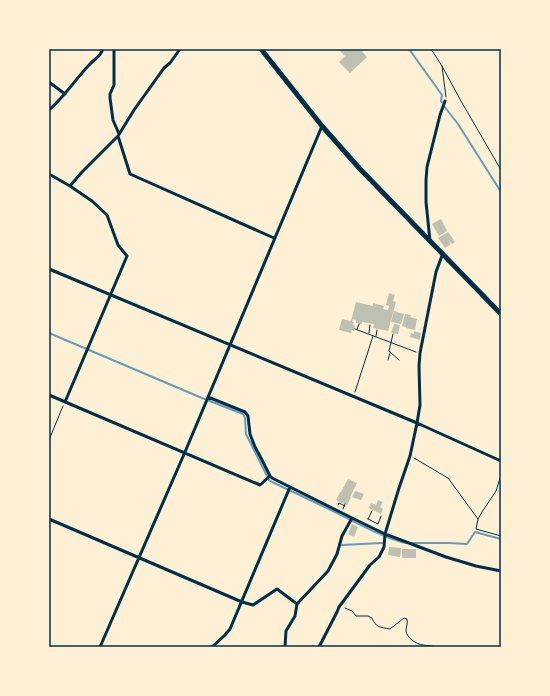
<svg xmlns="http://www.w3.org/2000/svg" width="550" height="696" font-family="Montserrat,sans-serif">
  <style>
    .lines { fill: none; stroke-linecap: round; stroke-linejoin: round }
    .stream { stroke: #669bbc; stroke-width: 2 }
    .building { fill: #bec0b2 }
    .path { stroke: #003049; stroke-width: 1 }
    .minor { stroke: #003049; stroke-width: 3 }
    .trunk { stroke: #003049; stroke-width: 5 }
    .neatline { fill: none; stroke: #003049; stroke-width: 1.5 }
  </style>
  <rect width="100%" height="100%" fill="#fdf0d5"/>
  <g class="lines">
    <path class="stream" d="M409,49l33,46 -1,6 1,1
      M444,106l14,18 43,68
      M49,333l153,65 41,16 2,4 1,16 23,46 3,2c28,13 55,26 83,40 16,8 33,17 51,21
      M412,543h37l18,1 8,-12 26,7
      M342,545l40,-2"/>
  </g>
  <path class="building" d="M338,49h22l7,8 -17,16 -11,-11 6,-6z
    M441,219l6,12 -8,5 -7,-12z
    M448,232l7,10 -3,2 -4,-5 3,5 -6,4 -7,-10z
    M389,293l6,2 -2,6 3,1 -8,29 -15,-3 1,-4 -12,-2v2l-6,-1v-3l-3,-1 -1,3h2l-1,3 2,1 -1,5 -2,-1 -1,3 -12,-3 3,-11 9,2 5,-19 17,4v-3l11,3 -1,3 5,1 1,-4 -3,-1z
    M394,311l10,3 -3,10 -10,-2z
    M405,314l6,1 -1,2 7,2 -2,11 -9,-2v-1l-4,-1z
    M394,324l6,1 -2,9 -7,-1z
    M414,331l7,2 -1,7 -10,-3 1,-4 3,1z
    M348,479l9,4 -7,14h1l-4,8 -11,-5 4,-8h1z
    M355,491l9,3 -3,6 -9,-3z
    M378,500l5,2 -3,5 3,2 -2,5 -12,-6 2,-5 5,2z
    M352,524l6,3 -4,10 -6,-3z
    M389,547l12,1 -1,9 -12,-2z
    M402,549h14v9h-14z"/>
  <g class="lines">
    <path class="path" d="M431,49l11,17 19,35 40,69
      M442,66l4,31
      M355,329l61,23
      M357,329l2,-5
      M369,333l1,-8
      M393,334l-4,17 10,9
      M376,336l1,-6
      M388,360l2,-7
      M355,392l18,-56
      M49,440l14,-34
      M414,458l34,20 30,41
      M501,475l-5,16 -14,21 -4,7 -2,10 25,7
      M338,505l1,-2 6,3
      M343,509l2,-5
      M368,519l10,5 3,-8
      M368,519l4,-8
      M345,608l7,3 4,5h12l4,2c4,10 8,9 18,11l14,-11 3,1c1,4 -1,8 -1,12 1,7 10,13 17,14 4,1 8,0 12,2"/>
    <path class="minor" d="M114,49v36l-4,9v4l3,22 6,14
      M49,82l16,12
      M49,110c15,-13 26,-30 40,-45 6,-7 10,-6 14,-16
      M118,136l12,38 144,64
      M49,174l21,12 22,15 15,14 11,30 9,11 -62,146
      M70,186l12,-14 36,-36 16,-26 30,-42 6,-5 10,-14
      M430,241l-4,-39v-22l1,-13 13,-52 5,-14
      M49,269l368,154 84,38
      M49,395l211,90 10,-9
      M208,397l37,15 3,4 2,18 5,13 6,11 9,18 2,2 80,40 33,16 61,23 30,9 25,5
      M49,519l193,83 11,3 24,-16 20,15
      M100,647l85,-195 137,-326
      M212,647l13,-12 5,-6 60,-142
      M285,647l1,-16 9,-15 2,-12 31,-33 9,-17 5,-18 10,-18
      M319,647l18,-35 2,-5 31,-42 9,-8 5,-10 1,-13 14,-46 11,-32 7,-33 3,-18 -1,-39 1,-13 16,-81 7,-19"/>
    <path class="trunk" d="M261,49l61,77 38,43 141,145"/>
  </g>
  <rect width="550" height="696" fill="none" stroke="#fdf0d5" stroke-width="100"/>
  <rect x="50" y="50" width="450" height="596" class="neatline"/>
</svg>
